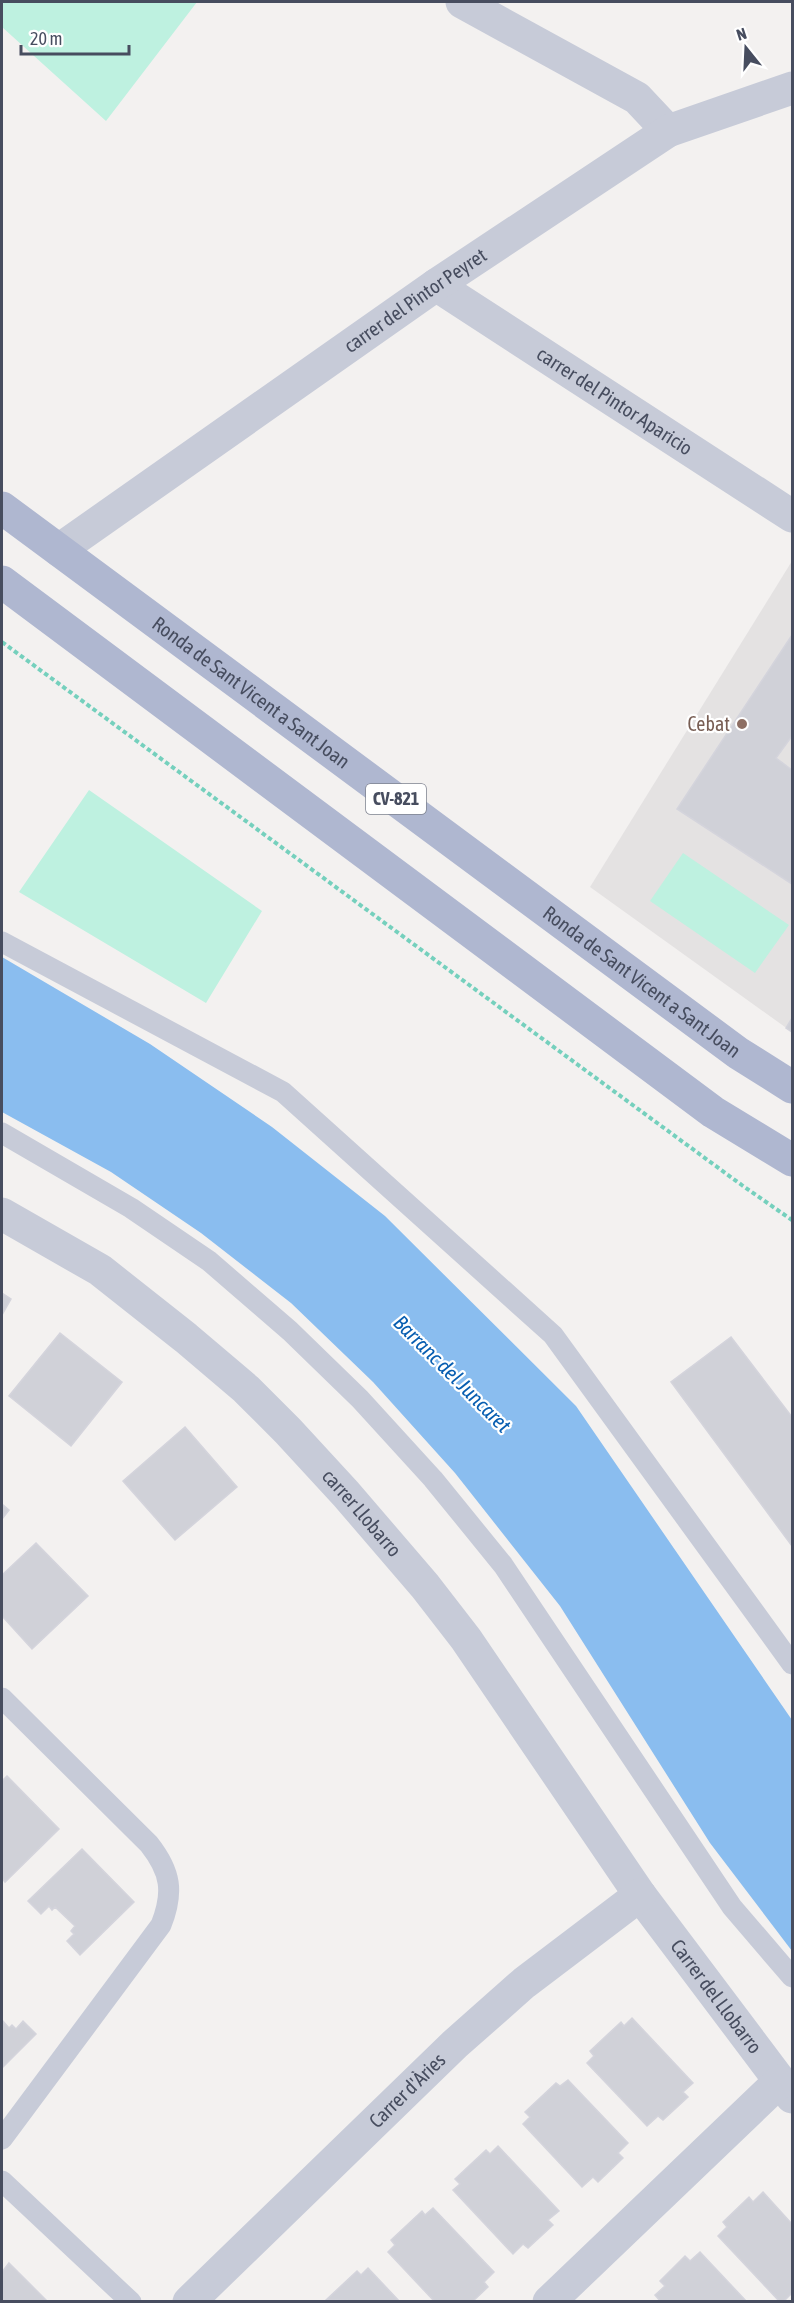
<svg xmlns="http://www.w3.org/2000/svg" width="794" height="2303" font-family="'Asap Condensed',sans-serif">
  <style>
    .education { fill: #e4e2e2 }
    .green { fill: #bef1e0 }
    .water { fill: #8abdef }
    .building { fill: #d0d1d8; stroke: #d4d4dc; stroke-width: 1.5 }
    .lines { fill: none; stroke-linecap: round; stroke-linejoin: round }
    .path { stroke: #75d0bd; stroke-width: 4; stroke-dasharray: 4.5 3; stroke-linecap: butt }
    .lane { stroke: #c7cbd8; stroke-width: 21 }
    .street { stroke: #c7cbd8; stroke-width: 33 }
    .primary { stroke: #afb7d0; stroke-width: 33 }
    .education-dot { fill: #8d6e63; stroke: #fff; stroke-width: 2 }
    .labels { text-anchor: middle; stroke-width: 4.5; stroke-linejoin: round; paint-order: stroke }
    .shield { fill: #fff; stroke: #7e828f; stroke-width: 1.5 }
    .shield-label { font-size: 18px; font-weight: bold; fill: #474d5f }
    .street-label { font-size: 20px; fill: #474d5f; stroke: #fff }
    .education-label { font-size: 20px; fill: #785e54; stroke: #fff; text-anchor: end }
    .water-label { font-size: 21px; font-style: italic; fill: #085eb1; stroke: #fff }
  </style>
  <rect width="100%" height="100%" fill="#f3f1f0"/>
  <path class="education" d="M792,561v471l-202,-145z"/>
  <path class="green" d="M2,2h195l-91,119 -104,-94z
    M89,790l173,121 -56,92 -187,-111z
    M683,853l106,72 -34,48 -105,-72z"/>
  <path class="water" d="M2,957l148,87 122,83 113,89 191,190 216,314v231l-82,-108 -150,-237 -105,-133 -82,-91 -82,-79 -90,-70 -90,-61 -109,-60z"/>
  <path class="building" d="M792,635v101l-16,22 16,12v114l-115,-75z
    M792,1018v14l-6,-4z
    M2,1293l9,6 -9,16z
    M60,1333l62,49 -51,64 -62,-50z
    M731,1337l61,80v129l-121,-164z
    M185,1427l52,60 -62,53 -52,-59z
    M2,1504l7,6 -7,9z
    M36,1543l52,53 -56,53 -30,-33v-41z
    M7,1776l52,53 -54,53 -3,-4v-97z
    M82,1849l52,53 -54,53 -13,-14 7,-7 -3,-3 4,-5 -20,-19 -3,3 -3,-4 -8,8 -13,-13z
    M632,2018l61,65 -10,9 5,5 -25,23 -5,-4 -11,10 -60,-63 7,-7 -4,-5 31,-29 3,4z
    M2,2020l7,8 3,-3 4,4 7,-8 13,13 -34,34z
    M568,2080l60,63 -10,10 5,5 -25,24 -5,-5 -11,10 -59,-63 7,-7 -5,-5 31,-29 4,3z
    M498,2146l61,65 -11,9 5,5 -25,23 -5,-4 -10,10 -60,-64 7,-6 -5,-5 31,-29 4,4z
    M763,2192l29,32v69l-9,9h-3l-62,-66 9,-9 -4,-5 26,-25 4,5z
    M433,2208l61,64 -10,10 4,5 -16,15h-37l-47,-50 7,-7 -4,-5 31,-29 3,4z
    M700,2252l47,50h-86l-6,-7 10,-9 -5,-5 25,-25 5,5z
    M9,2263l39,39h-46v-30z
    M368,2268l32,34 -74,-2 31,-29 4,4z"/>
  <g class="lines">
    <path class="path" d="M2,642l741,544 49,34"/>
    <path class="lane" d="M2,942l281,150 270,243 239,329
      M2,1133l129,75 78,53 81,70 70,68 73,80 70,86 229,342 60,70
      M2,1698l147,146c22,28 25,48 12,81l-159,214
      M2,2181l129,121"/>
    <g class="street">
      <path d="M462,2l175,96 31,33"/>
      <path id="s1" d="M436,285l356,231"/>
      <path id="s2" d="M59,550l377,-265 232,-154 124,-43"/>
      <path id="s3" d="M2,1214l98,56 86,68 60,51 42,42 58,63 79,92 41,53 174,256 152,202"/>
      <path id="s4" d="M189,2302l266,-258 69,-61 116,-88"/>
      <path d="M549,2302l231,-221"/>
    </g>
    <g class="primary">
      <path id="s5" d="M2,508l736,545 54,34"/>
      <path d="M2,582l711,530 79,48"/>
    </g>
  </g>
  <circle class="education-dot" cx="742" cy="724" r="6"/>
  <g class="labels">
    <rect class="shield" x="366" y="784" width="60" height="30" rx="4.5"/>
    <g class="shield-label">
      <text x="396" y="805">CV-821</text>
    </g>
    <g class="street-label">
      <text dy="7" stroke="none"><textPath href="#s2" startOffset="435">carrer del Pintor Peyret</textPath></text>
      <text dy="7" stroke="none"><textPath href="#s1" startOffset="213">carrer del Pintor Aparicio</textPath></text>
      <text dy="7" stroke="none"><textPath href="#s5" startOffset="310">Ronda de Sant Vicent a Sant Joan</textPath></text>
      <text dy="7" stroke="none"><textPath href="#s5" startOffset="796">Ronda de Sant Vicent a Sant Joan</textPath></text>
      <text dy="7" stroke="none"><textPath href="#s3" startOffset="471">carrer Llobarro</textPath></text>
      <text dy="7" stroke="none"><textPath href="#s3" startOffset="1071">Carrer del Llobarro</textPath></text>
      <text dy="7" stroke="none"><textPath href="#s4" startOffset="304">Carrer d'Àries</textPath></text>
    </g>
    <g class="education-label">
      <text x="730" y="731">Cebat</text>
    </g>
    <g class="water-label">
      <text transform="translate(452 1374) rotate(45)" y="7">Barranc del Juncaret</text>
    </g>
  </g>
  <rect width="794" height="2303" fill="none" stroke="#474d5f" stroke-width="6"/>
  <g transform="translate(746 48) rotate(342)" stroke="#ffffff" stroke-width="4.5" paint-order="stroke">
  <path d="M0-4.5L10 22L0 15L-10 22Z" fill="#474d5f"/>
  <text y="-9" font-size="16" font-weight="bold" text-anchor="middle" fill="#474d5f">N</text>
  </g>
  <path d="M21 45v9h108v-9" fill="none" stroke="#474d5f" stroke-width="3"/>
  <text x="30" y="45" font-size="18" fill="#474d5f" stroke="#ffffff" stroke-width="4.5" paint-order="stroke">20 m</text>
</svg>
